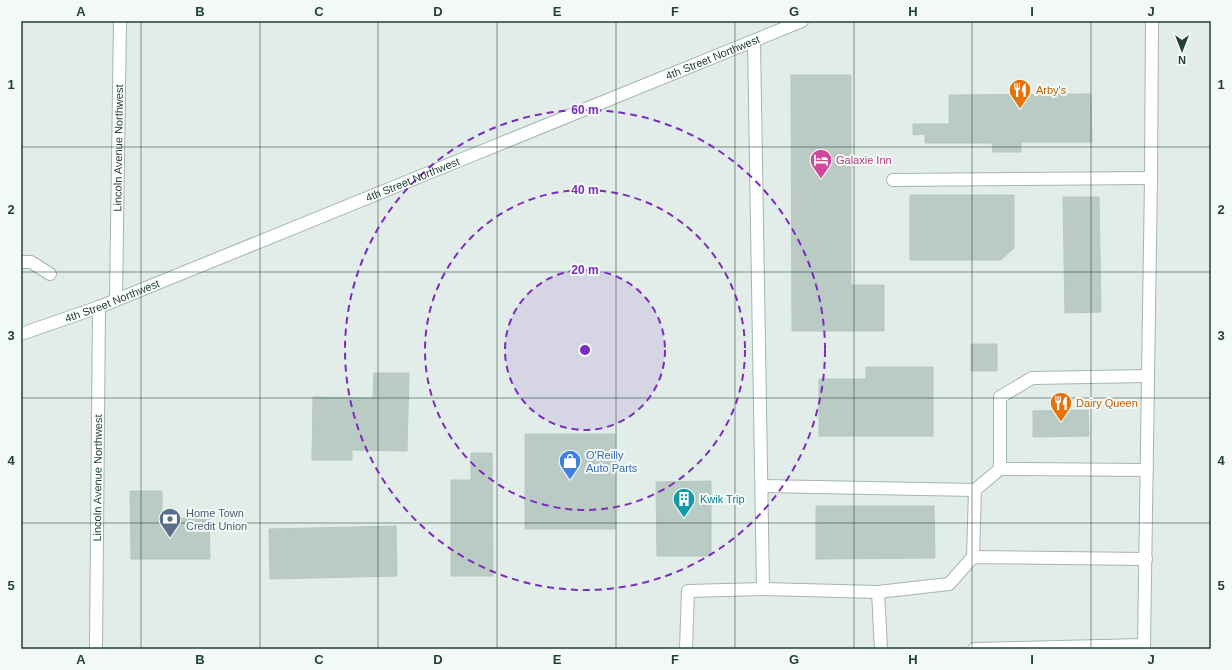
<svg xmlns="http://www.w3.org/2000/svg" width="1232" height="670" font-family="Arial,sans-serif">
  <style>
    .building { fill: #bacbc4; stroke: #b4c8c0 }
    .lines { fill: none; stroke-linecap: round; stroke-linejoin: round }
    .minor-casing { stroke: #a4b6b0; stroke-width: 14 }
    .minor { stroke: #fff; stroke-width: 12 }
    .grid { fill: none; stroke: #214038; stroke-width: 1; stroke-opacity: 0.55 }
    .ring { fill: none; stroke: #7b2cbf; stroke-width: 2; stroke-dasharray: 7 5 }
    .labels { text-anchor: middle; stroke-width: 4; stroke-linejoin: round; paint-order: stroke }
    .street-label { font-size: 11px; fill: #214038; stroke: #f3faf6 }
    .food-label { font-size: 11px; fill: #c56008; stroke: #f3faf6; text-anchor: start }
    .hotel-label { font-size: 11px; fill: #b23c85; stroke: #f3faf6; text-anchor: start }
    .shop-label { font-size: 11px; fill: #366cbe; stroke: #f3faf6; text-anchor: start }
    .culture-label { font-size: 11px; fill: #0d838f; stroke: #f3faf6; text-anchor: start }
    .service-label { font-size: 11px; fill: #4e5e75; stroke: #f3faf6; text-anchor: start }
    .centre { fill: #7b2cbf; stroke: #f3faf6; stroke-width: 2 }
    .ring-label { font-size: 12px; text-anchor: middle; font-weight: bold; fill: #7b2cbf; stroke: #f3faf6; stroke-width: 4; stroke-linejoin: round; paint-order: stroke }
    .neatline { fill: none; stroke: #214038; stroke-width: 1.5 }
    .grid-label { font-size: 13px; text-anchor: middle; font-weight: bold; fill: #214038 }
  </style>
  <rect width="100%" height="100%" fill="#e2ede9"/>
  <path class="building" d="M791,75h60v210h33v46h-92z
    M1091,94l1,48h-71v10h-28l-1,-9h-67v-9l-12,1v-11h36v-29z
    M910,195h104v53l-13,12h-91z
    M1063,197h36l2,115 -36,1z
    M971,344h26v27h-26z
    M866,367h67v69h-114v-57h47z
    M374,373h35l-2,78 -55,-1v10h-40l1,-63 60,1z
    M1088,410l1,26 -56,1v-26z
    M525,434h90v95h-90z
    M471,453h21l1,123h-42v-96h20z
    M711,481v75h-54l-1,-74z
    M130,491h32v27h47l1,41h-79z
    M816,506h118l1,52 -119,1z
    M396,526l1,50 -127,3 -1,-50z"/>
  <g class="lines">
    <g class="minor-casing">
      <g id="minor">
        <path d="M754,41l9,548"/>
        <path d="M893,180l258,-2"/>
        <path d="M21,262h10l19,12"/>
        <path id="s1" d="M116,299l4,-278"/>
        <path id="s2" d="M21,334l78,-27 703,-286"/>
        <path d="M1000,469l147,1"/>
        <path d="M762,486l213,4"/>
        <path d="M973,557l2,-67 25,-21v-72l32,-19 116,-2"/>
        <path d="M878,592l3,57"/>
        <path id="s3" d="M96,649l3,-342"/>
        <path d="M686,649l2,-58 75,-2 115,3 71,-8 24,-27 173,2"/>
        <path d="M974,649l170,-4 7,-467 1,-157"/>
      </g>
    </g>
    <use href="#minor" class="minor"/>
  </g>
  <path class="grid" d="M141,21v628M260,21v628M378,21v628M497,21v628M616,21v628M735,21v628M854,21v628M972,21v628M1091,21v628M21,147h1190M21,272h1190M21,398h1190M21,523h1190"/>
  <circle cx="585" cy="350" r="80" fill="#7b2cbf" fill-opacity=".12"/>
  <g class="ring">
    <circle cx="585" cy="350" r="80"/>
    <circle cx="585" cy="350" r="160"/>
    <circle cx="585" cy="350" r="240"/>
  </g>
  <defs>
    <g id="restaurant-pin" transform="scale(1.15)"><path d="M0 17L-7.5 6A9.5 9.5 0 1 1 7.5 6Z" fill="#e8710a" stroke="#f3faf6"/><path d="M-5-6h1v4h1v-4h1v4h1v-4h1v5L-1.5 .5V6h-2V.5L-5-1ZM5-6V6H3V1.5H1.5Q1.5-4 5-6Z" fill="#fff"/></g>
    <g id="hotel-pin" transform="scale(1.15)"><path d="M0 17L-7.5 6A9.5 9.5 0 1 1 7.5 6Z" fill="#d1479c" stroke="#f3faf6"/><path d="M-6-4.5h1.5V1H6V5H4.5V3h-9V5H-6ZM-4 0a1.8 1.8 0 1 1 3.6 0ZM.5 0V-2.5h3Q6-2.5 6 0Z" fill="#fff"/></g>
    <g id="shop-pin" transform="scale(1.15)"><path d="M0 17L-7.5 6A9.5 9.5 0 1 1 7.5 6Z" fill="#3f7fe0" stroke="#f3faf6"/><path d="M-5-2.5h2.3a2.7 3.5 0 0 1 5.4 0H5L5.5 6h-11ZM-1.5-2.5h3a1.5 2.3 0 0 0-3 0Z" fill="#fff"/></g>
    <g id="building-pin" transform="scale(1.15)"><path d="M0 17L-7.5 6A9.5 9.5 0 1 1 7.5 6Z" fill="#0f9aa8" stroke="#f3faf6"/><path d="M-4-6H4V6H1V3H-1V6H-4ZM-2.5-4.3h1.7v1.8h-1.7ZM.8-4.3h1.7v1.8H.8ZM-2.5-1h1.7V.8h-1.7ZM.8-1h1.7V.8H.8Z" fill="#fff"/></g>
    <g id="bank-pin" transform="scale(1.15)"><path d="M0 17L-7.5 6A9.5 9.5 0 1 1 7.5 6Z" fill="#5c6f8a" stroke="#f3faf6"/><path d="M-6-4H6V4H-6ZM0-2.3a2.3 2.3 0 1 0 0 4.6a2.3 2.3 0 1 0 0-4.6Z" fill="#fff"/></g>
  </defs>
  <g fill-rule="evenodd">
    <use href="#restaurant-pin" x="1020" y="90"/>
    <use href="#hotel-pin" x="821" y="160"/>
    <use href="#restaurant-pin" x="1061" y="403"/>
    <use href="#shop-pin" x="570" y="461"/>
    <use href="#building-pin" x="684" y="499"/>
    <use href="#bank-pin" x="170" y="519"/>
  </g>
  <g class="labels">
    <g class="street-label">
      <text dy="4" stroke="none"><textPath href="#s2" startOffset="745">4th Street Northwest</textPath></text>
      <text dy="4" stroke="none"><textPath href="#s1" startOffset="151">Lincoln Avenue Northwest</textPath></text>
      <text dy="4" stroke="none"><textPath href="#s2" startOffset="421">4th Street Northwest</textPath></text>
      <text dy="4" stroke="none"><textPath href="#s2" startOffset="97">4th Street Northwest</textPath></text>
      <text dy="4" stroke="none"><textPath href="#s3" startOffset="171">Lincoln Avenue Northwest</textPath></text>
    </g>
    <g class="food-label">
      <text x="1036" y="94">Arby's</text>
      <text x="1076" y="407">Dairy Queen</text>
    </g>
    <g class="hotel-label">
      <text x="836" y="164">Galaxie Inn</text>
    </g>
    <g class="shop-label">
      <text x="586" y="459">O'Reilly<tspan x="586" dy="13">Auto Parts</tspan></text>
    </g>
    <g class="culture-label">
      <text x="700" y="503">Kwik Trip</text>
    </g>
    <g class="service-label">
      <text x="186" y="517">Home Town<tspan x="186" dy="13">Credit Union</tspan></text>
    </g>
  </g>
  <circle cx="585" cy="350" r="6" class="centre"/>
  <g class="ring-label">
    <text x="585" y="114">60 m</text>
    <text x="585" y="194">40 m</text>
    <text x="585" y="274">20 m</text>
  </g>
  <rect width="1232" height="670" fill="none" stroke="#f3faf6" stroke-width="44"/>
  <g transform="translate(1182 50) rotate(180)" stroke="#f3faf6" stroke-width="3" paint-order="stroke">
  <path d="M0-3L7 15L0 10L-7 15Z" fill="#214038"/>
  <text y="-6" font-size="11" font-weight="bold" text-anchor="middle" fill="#214038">N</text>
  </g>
  <rect x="22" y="22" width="1188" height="626" class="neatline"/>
  <g class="grid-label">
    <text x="81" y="16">A</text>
    <text x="200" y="16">B</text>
    <text x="319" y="16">C</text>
    <text x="438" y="16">D</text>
    <text x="557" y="16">E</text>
    <text x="675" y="16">F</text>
    <text x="794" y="16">G</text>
    <text x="913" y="16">H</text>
    <text x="1032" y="16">I</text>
    <text x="1151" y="16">J</text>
    <text x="11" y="89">1</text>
    <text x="1221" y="89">1</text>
    <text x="11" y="214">2</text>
    <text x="1221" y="214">2</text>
    <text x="11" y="340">3</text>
    <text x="1221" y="340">3</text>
    <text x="11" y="465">4</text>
    <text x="1221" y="465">4</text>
    <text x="11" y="590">5</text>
    <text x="1221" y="590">5</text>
    <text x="81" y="664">A</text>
    <text x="200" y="664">B</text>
    <text x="319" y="664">C</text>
    <text x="438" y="664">D</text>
    <text x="557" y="664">E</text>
    <text x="675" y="664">F</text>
    <text x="794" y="664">G</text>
    <text x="913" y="664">H</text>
    <text x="1032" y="664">I</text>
    <text x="1151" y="664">J</text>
  </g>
</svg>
